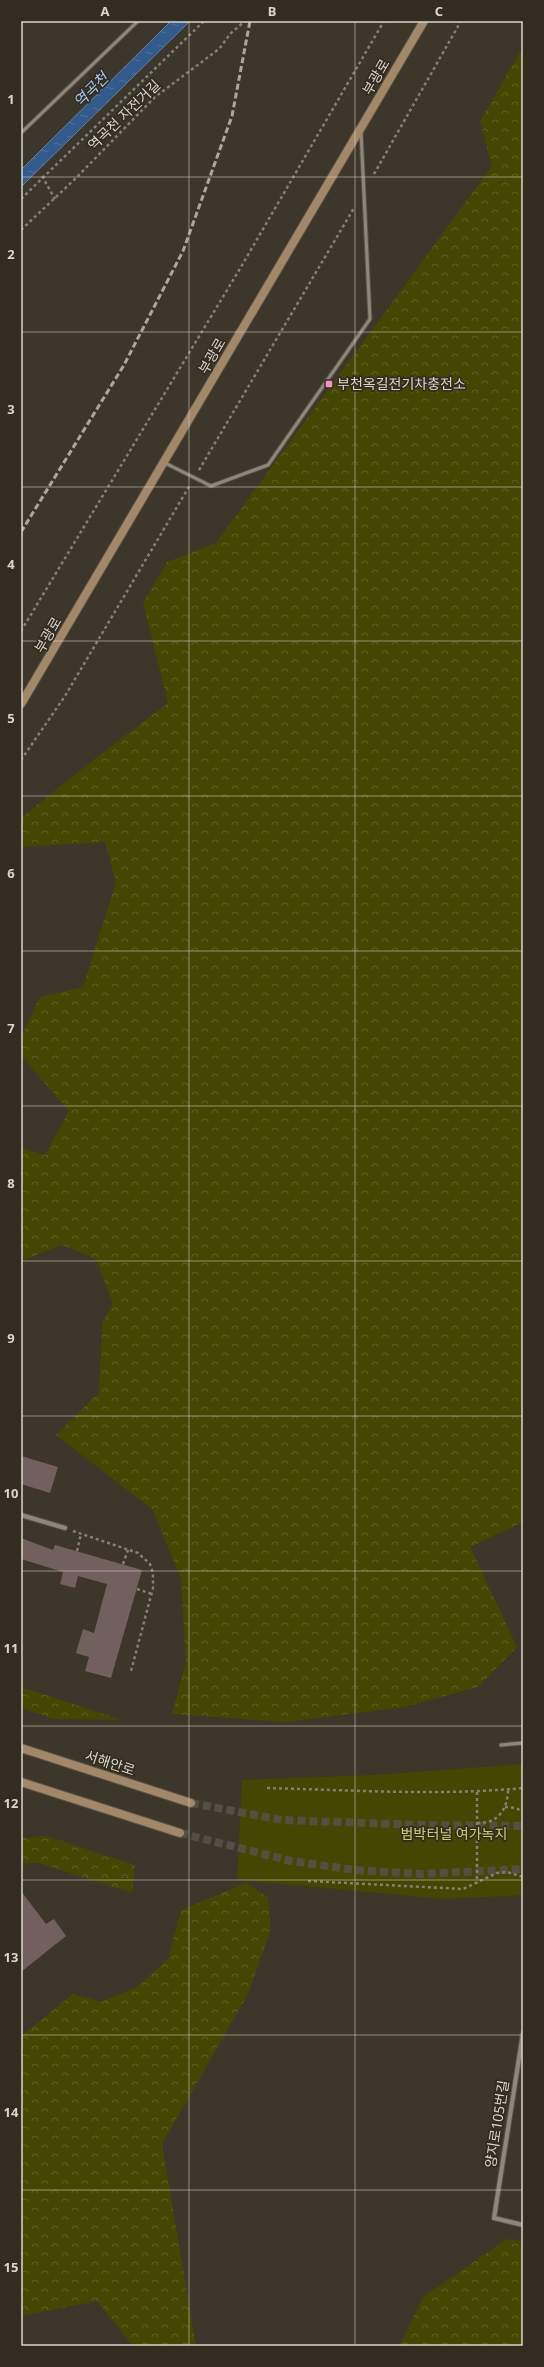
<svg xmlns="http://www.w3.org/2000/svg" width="544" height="2367" font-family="'Noto Sans','Noto Sans KR',sans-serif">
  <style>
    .forest { fill: url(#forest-crowns) }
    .park { fill: #444702 }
    .water { fill: url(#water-ripples); stroke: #6380a0 }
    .building { fill: #72605e }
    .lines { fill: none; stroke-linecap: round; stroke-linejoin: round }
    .secondary-tunnel { stroke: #554e43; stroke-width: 8; stroke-dasharray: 8 4; stroke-linecap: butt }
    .service-casing { stroke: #5b544a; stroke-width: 5 }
    .minor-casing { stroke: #5b544a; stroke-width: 6 }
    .secondary-casing { stroke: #5b544a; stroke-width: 10 }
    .path { stroke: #857f75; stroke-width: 2.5; stroke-dasharray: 3 3; stroke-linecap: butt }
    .service { stroke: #8f8779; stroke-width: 3 }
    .minor { stroke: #8f8779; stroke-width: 4 }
    .secondary { stroke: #a38868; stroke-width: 8 }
    .rail { stroke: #aca79e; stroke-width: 3; stroke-dasharray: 6 3; stroke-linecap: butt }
    .grid { fill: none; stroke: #dad6ce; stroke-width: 1; stroke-opacity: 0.55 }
    .poi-dot { fill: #f690cf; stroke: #332c20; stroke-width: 1.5 }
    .labels { text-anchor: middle; stroke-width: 3.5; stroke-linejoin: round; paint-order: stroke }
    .street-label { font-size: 14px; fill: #dad6ce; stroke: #332c20 }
    .poi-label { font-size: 14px; fill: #dad6ce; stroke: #332c20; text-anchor: start }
    .park-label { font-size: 14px; fill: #c9d16e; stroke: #332c20 }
    .water-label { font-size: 15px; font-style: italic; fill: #a5caf6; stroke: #332c20 }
    .neatline { fill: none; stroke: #dad6ce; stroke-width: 1.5 }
    .grid-label { font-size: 13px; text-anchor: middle; font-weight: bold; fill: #dad6ce }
  </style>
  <defs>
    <pattern id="forest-crowns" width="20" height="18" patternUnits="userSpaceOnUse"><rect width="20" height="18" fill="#444702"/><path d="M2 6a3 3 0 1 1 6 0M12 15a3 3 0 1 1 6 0" fill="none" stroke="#5e6126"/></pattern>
    <pattern id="water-ripples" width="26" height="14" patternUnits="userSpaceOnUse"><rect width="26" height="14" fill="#305b8c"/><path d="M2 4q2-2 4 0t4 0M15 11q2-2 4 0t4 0" fill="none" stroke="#4d729b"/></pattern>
  </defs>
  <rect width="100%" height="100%" fill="#3d362a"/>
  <path class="forest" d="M523,47v1475l-53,25 47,100 -39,40 -74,20 -118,15 -114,-8 14,-52 -5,-83 -28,-69 -97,-75 43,-42 3,-70 11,-19 -17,-45 -34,-14 -41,16v-113l24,7 24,-44 -48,-55v-19l19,-40 43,-10 33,-105 -11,-40 -84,5v-29l71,-57 76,-58 -25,-100 24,-41 49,-19 276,-377 -12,-45z
    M21,1687l102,33 -69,-1 -33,-11z
    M21,1836l6,2 19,-2 89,29 -3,28 -93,-30 -18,1z
    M246,1883l22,14 3,32 -23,65 -86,150 34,202h-63l-36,-45 -76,15v-280l52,-42 28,8 36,-15 31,-28 13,-49z
    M507,2239l16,2v105h-128l7,-5 21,-44z"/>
  <path class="park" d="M523,1764v131l-79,4 -207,-19 5,-100 131,-5z"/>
  <path class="water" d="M171,21h19l-169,166v-17z"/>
  <path class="building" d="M21,1456l37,11 -8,26 -29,-9z
    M21,1538l32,12 2,-5 87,25 -31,108 -26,-7 4,-14 -13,-4 7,-24 11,4 13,-49 -29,-8 -3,12 -15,-4 3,-12 -42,-13z
    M21,1891l25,33 8,-5 12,17 -45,36z"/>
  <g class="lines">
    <path class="secondary-tunnel" d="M191,1803l91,17 140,5 101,1
      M180,1833l111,28 64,9 67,4 101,-5"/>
    <g class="service-casing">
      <path id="service" d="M21,133l117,-112
        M165,463l46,23 57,-21 102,-146 -9,-187
        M501,1745l22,-2"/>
    </g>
    <g class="minor-casing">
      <path id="minor" d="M21,1515l44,13
        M523,2033l-29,185 29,7"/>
    </g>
    <g class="secondary-casing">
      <path id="secondary" d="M21,704l403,-683
        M21,1748l170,55
        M21,1782l159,51"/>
    </g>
    <path class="path" d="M374,174l87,-153
      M42,176l13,23
      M21,199l183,-178
      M21,230l54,-51 80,-82 64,-48 12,-16 14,-12
      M199,470l155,-262
      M21,631l217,-359 146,-251
      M21,760l44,-64 125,-211
      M73,1531l65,22 12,11 3,9v15l-22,83
      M77,1551l4,-17
      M123,1564l5,-14
      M137,1589l15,5
      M267,1788c85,2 171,8 256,0
      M477,1792v91
      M505,1807l11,1 7,4
      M477,1823c21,1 31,-14 31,-34
      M308,1881l155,8 34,-16 10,-1 16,5"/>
    <use href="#service" class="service"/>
    <use href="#minor" class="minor"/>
    <use href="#secondary" class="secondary"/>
    <path class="rail" d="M21,532l103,-167 59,-114 49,-135 18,-95"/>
  </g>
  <path class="grid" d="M189,21v2325M355,21v2325M21,177h502M21,332h502M21,487h502M21,641h502M21,796h502M21,951h502M21,1106h502M21,1261h502M21,1416h502M21,1571h502M21,1726h502M21,1880h502M21,2035h502M21,2190h502"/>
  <rect class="poi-dot" x="325" y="380" width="8" height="8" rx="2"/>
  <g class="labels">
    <g class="street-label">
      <text transform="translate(376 77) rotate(-60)" y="5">부광로</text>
      <text transform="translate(124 115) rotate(-44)" y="5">역곡천 자전거길</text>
      <text transform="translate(212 356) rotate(-60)" y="5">부광로</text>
      <text transform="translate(48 635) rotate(-60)" y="5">부광로</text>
      <text transform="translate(110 1763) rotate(18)" y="5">서해안로</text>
      <text transform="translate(497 2124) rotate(-81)" y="5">양지로105번길</text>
    </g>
    <g class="poi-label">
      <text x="337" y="389">부천옥길전기차충전소</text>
    </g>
    <g class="park-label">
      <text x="454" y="1839">범박터널 여가녹지</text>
    </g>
    <g class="water-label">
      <text transform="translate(91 90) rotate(-45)" y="5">역곡천</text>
    </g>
  </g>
  <rect width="544" height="2367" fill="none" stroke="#332c20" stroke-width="44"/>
  <rect x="22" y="22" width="500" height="2323" class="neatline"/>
  <g class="grid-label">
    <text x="105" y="16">A</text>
    <text x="272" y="16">B</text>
    <text x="439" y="16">C</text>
    <text x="11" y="104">1</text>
    <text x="11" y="259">2</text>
    <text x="11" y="414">3</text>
    <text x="11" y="569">4</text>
    <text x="11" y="723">5</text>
    <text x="11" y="878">6</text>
    <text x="11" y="1033">7</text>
    <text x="11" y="1188">8</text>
    <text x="11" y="1343">9</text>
    <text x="11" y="1498">10</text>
    <text x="11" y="1653">11</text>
    <text x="11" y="1808">12</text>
    <text x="11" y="1962">13</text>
    <text x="11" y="2117">14</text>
    <text x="11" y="2272">15</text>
  </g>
</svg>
